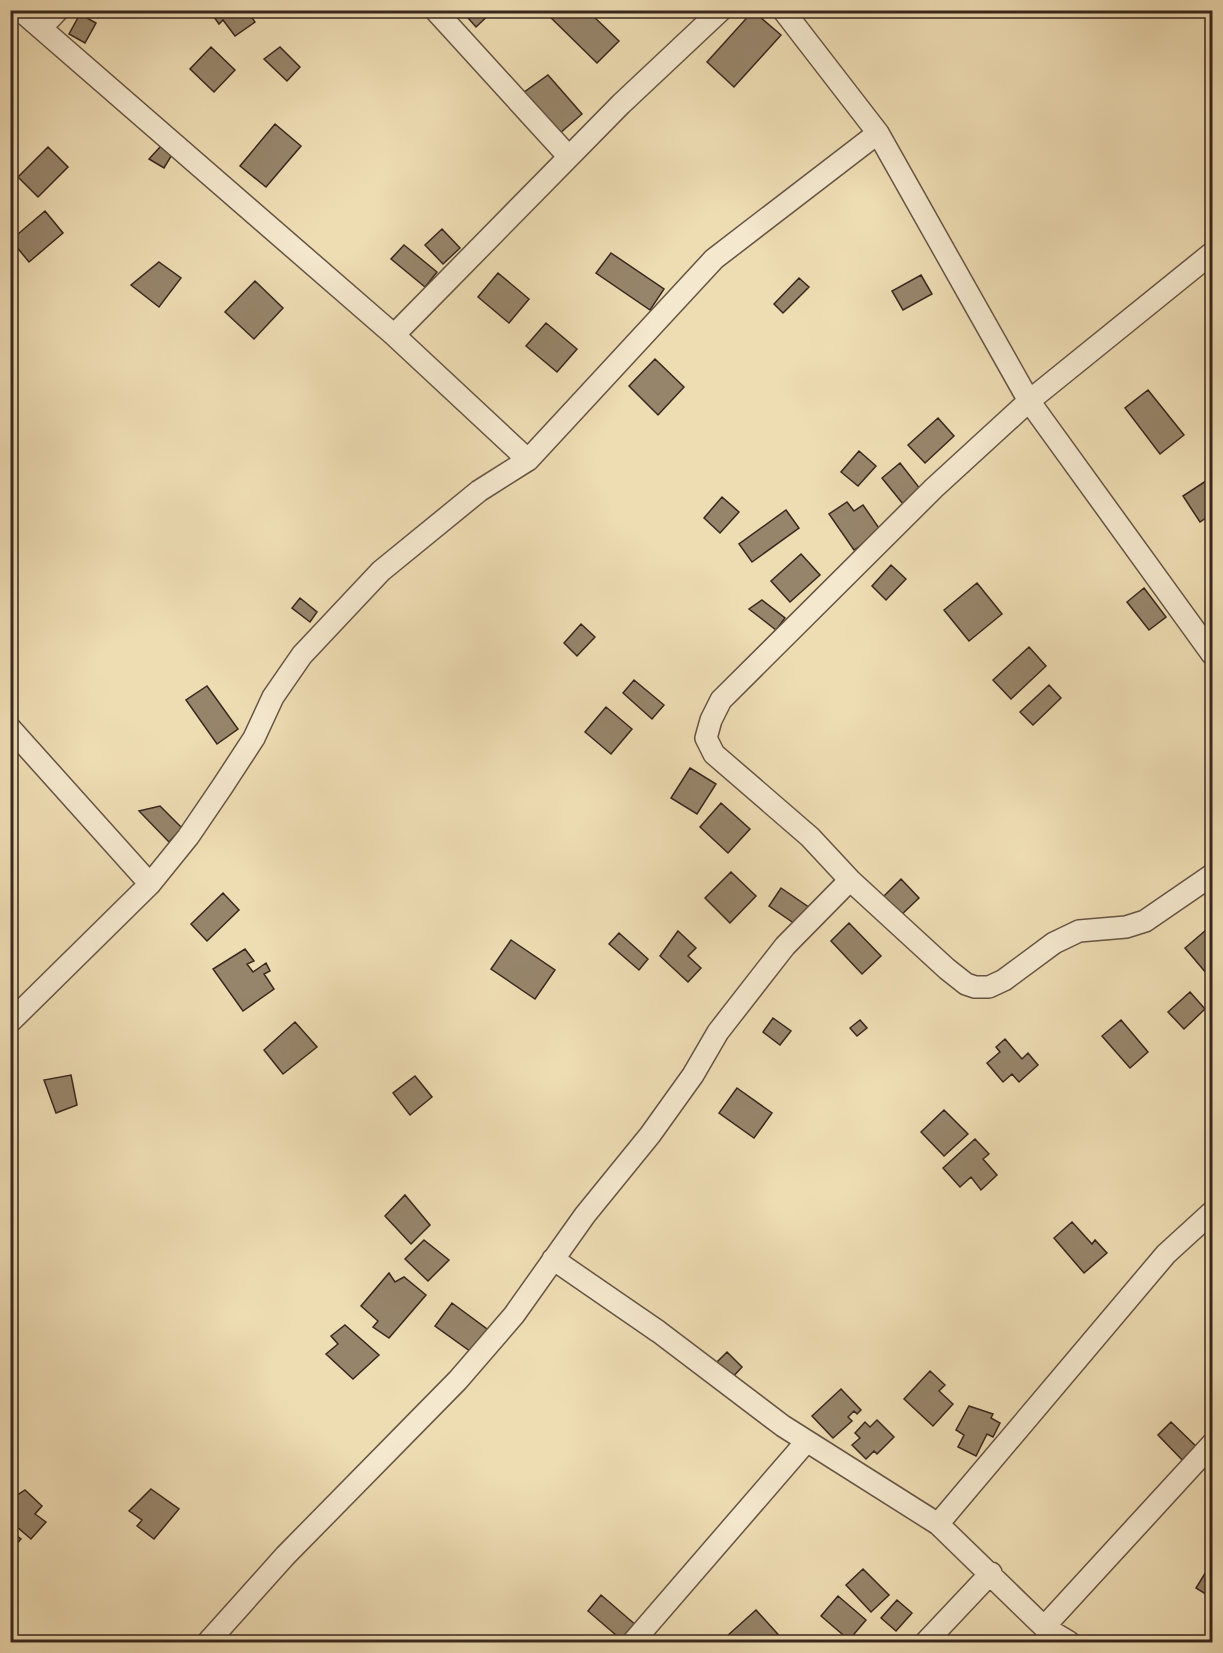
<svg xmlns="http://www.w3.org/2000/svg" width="1223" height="1653" font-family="Vollkorn,serif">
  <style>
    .building { fill: #97856b; stroke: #38271e; stroke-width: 1.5 }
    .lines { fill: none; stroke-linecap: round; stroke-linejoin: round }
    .minor-casing { stroke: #665443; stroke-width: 24 }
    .minor { stroke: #f4e8ce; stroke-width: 21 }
  </style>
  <rect width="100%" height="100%" fill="#eedcb3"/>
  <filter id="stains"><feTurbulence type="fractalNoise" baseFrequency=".00333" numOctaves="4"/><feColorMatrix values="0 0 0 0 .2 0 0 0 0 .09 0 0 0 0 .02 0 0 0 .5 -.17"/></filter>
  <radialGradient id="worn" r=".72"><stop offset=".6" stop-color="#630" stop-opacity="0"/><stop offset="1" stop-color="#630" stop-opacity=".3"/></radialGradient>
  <path class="building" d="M209,10h38l8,12 -20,14 -12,-16 -4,4z
    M461,10h33l-18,17z
    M543,10h49l-2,3 29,28 -22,22z
    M753,11l28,24 -47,52 -27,-25z
    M80,14l16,9 -11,20 -16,-9z
    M211,47l24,23 -21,22 -24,-23z
    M280,47l20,20 -13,14 -23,-22z
    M548,75l34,39 -23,20 -36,-41z
    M275,124l26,22 -35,41 -26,-21z
    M161,146l12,7 -9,15 -15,-9z
    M48,147l20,20 -30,30 -20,-20z
    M45,211l18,22 -34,29 -18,-22z
    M442,229l18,19 -17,16 -18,-19z
    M404,245l33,27 -12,15 -34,-28z
    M611,253l53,36 -14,21 -54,-37z
    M159,262l22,16 -22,29 -28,-22z
    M498,273l31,26 -20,24 -31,-26z
    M921,275l11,19 -29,16 -11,-19z
    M799,278l10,9 -26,26 -9,-9z
    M255,281l28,27 -29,31 -29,-27z
    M546,323l31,26 -20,23 -31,-26z
    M1212,349v14l-6,-9z
    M655,359l29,28 -26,28 -29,-29z
    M1148,390l36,45 -24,19 -35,-46z
    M938,418l16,18 -29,27 -17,-18z
    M859,451l17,15 -18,20 -17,-14z
    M900,463l21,27 -18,14 -21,-26z
    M1212,477v37l-12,8 -17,-26z
    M722,497l17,15 -19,21 -16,-15z
    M847,502l7,9 9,-6 18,26 -27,19 -25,-36z
    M786,510l13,18 -47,34 -13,-18z
    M801,554l19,21 -30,27 -19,-21z
    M891,565l15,14 -20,21 -14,-14z
    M977,583l25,31 -33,27 -25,-31z
    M1144,588l22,29 -17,13 -22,-28z
    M300,598l17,14 -7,10 -18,-14z
    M762,600l23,18 -9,12 -27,-21z
    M581,624l14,13 -18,19 -13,-13z
    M1029,647l17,19 -35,33 -18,-19z
    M634,680l30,25 -12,14 -29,-26z
    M1049,685l12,13 -28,27 -13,-13z
    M207,686l31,43 -21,15 -31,-44z
    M606,707l26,22 -21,25 -26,-22z
    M690,768l26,16 -19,30 -26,-16z
    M721,803l29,26 -22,24 -28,-26z
    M160,806l22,22 -13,14 -30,-31z
    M731,872l25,24 -26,27 -25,-25z
    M901,879l18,19 -21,20 -18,-18z
    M781,888l32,22 -12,18 -32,-22z
    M223,893l16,17 -32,31 -16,-17z
    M849,923l32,33 -19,18 -31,-33z
    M1206,930l6,9v41l-27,-32z
    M678,931l18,17 -8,8 13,12 -13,14 -28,-26z
    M619,933l29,26 -9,11 -30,-26z
    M511,940l44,30 -20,29 -44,-30z
    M245,949l9,12 -7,3 6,8 13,-9 4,8 -6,3 10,15 -31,22 -30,-42z
    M1190,992l15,17 -21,20 -16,-17z
    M773,1018l18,13 -11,14 -17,-13z
    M860,1020l7,8 -10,8 -7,-8z
    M1121,1020l27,32 -18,16 -28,-32z
    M295,1022l22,25 -34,27 -19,-24z
    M1005,1039l17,20 6,-6 10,12 -19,17 -7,-8 -9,8 -16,-19 13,-11 -4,-5z
    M71,1075l6,30 -21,8 -12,-33z
    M415,1076l17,21 -22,18 -17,-22z
    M737,1088l35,25 -18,25 -35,-25z
    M944,1110l24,24 -24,22 -23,-24z
    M975,1139l14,15 -6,5 14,16 -16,15 -10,-13 -11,10 -17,-19z
    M405,1195l25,30 -19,19 -26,-28z
    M1072,1222l20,22 3,-4 12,13 -23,20 -30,-35z
    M424,1240l25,20 -21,21 -23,-22z
    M389,1273l6,9 9,-5 22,18 -37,43 -16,-11 5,-6 -17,-15z
    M452,1303l39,29 -17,22 -39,-28z
    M345,1325l34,30 -26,24 -27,-25 12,-10 -7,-8z
    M727,1352l15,15 -11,12 -16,-15z
    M930,1371l15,14 -6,6 14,13 -20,22 -29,-27z
    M841,1389l20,21 -4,4 -3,-3 -6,6 4,4 -19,17 -21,-22z
    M969,1406l24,8 -2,4 9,5 -7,14 -6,-3 -11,22 -18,-9 6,-12 -8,-5z
    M877,1420l17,17 -17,17 -3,-3 -8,8 -14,-14 8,-7 -5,-5 10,-11 5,5z
    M1171,1422l31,30 -14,14 -30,-31z
    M151,1489l28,20 -25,30 -17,-13 5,-6 -13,-9z
    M25,1490l17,16 -7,8 11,8 -15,17 -21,-18v-21z
    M10,1531l11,8 -11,13z
    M1212,1562v36l-16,-10z
    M863,1569l26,26 -18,17 -25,-27z
    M601,1595l36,31 -13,16 -36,-31z
    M838,1596l28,24 -17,20 -28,-24z
    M897,1600l15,13 -16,18 -15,-13z
    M756,1610l29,32h-54l-5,-5z"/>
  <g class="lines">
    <g class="minor-casing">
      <path id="minor" d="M20,10l374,325 134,125
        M435,10l134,147
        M783,10l95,123 151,268 183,253
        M41,28l17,-18
        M1212,253l-183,148 -95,87 -213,212 -10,20 -5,18 8,16 96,83 40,43 97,89 19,15 9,3h14l15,-7 50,-37 25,-12 47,-4 19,-6 67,-46
        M394,335l227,-231 100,-94
        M10,728l140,156
        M10,1022l140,-138 38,-47 34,-50 32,-49 19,-41 29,-42 79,-84 98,-80 49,-31 186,-201 164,-126
        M553,1259l106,73 124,94 155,98 106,103 25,15
        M938,1524l228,-270 46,-42
        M1044,1627l168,-183
        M208,1642l77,-86 173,-176 56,-65 71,-100 65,-80 43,-60 25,-43 67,-86 65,-66
        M633,1642l173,-200
        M926,1642l65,-69"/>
    </g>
    <use href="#minor" class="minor"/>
  </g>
  <rect width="1223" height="1653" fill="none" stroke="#eedcb3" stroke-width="36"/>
  <rect x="12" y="12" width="1199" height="1629" fill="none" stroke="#38271e" stroke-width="3"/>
  <rect x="18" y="18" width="1187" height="1617" fill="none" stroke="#38271e" stroke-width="1.5"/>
  <rect width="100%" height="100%" filter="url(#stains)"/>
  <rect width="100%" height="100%" fill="url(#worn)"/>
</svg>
